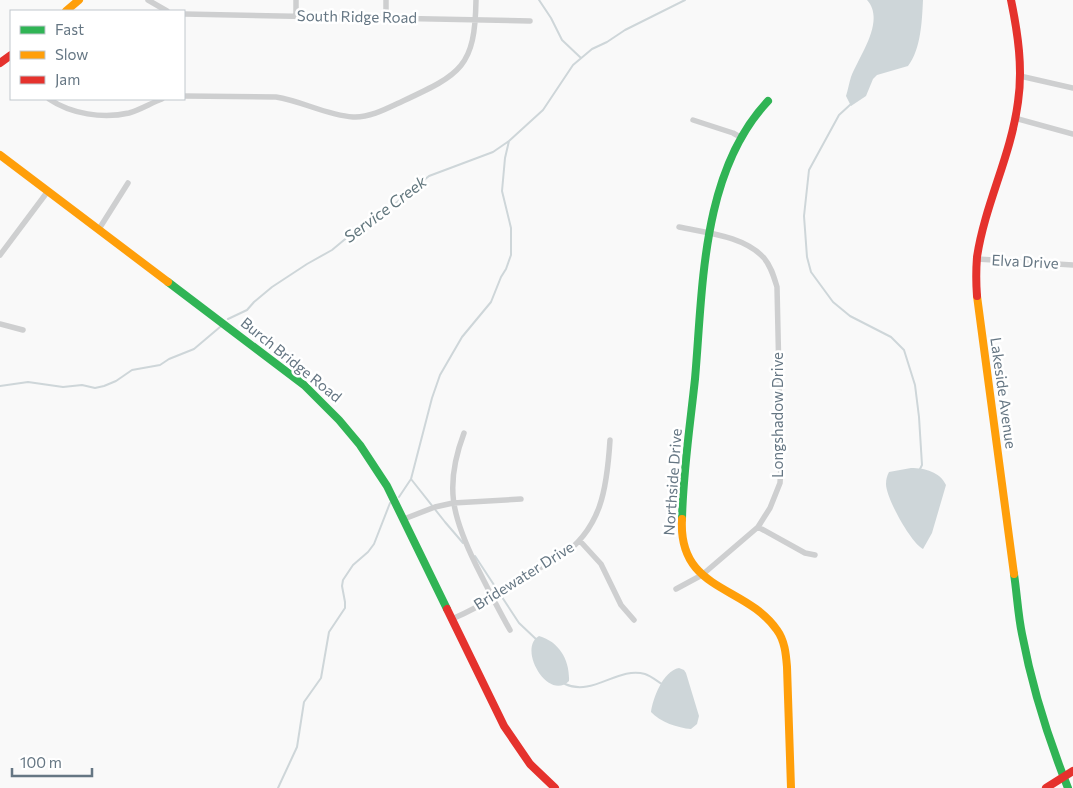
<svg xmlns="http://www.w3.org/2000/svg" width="1073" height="788" font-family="Commissioner,sans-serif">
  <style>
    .water { fill: #ced6d9 }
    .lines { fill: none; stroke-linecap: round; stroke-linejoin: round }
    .stream { stroke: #ced6d9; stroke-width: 2 }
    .street { stroke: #cecfd0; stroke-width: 5.5 }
    .fast { stroke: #30b455; stroke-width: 8 }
    .slow { stroke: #ff9f0a; stroke-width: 8 }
    .jam { stroke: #e5322d; stroke-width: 8 }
    .labels { text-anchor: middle; stroke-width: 5; stroke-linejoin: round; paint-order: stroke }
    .street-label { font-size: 15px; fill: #657683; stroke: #fff }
    .water-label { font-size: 16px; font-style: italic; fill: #60757c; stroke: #fff }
  </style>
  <rect width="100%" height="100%" fill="#f9f9f9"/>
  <path class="water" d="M867,0h56c-1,21 -2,49 -15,66l-31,9 -4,4 -7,17 -15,10 -5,-10c2,-6 3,-13 5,-19 8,-21 35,-56 16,-77z
    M911,468c14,0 29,4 35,17l-14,48 -9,16c-12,-6 -37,-51 -37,-65 0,-5 1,-8 3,-12z
    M539,636c21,6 31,25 30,45 -21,21 -52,-33 -30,-45z
    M679,668l5,2 2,3 13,43 -2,8 -6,5c-13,-1 -31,-7 -40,-17 2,-14 12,-41 28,-44z"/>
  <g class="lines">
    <path class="stream" d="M539,0l12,18 11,22 19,18
      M851,104l-12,11 -30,55 -5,46 3,41 4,15 22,30 17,14 41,21 13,13 11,35 4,32 3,48 -2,4
      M228,319l19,-9 7,-8 18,-15 35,-23 25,-14 18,-15 25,-15 54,-44 64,-24 16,-11 34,-31 30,-45 19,-16 15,-7 18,-12 60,-30
      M0,386l28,-4 35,5 19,-2 13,3 9,-2 12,-5 16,-11 28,-5 9,-6 25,-10 26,-22
      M411,479l34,43 18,21
      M399,497l12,-18 21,-81 8,-23 22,-38 29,-35 10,-25 5,-8 5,-14v-27l-9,-37 3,-33 4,-17
      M475,556l44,67 18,17
      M565,684c28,13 53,-18 80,-10 6,2 12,7 17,10
      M278,788l19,-41 7,-45 17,-24 8,-46 16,-24v-6l-3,-16 1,-6 10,-15 15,-13 6,-8 16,-41"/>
    <path class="street" d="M148,0l19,11
      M386,0v18
      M184,14l346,7
      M296,16v-16
      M1020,76l53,12
      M184,96l92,1c26,4 50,18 77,20 17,1 35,-9 50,-16 58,-27 72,-34 73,-101
      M49,99c22,15 54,20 80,14 11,-3 22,-10 33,-14
      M1015,118l58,16
      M693,120l40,13 9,5
      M99,229l29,-46
      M0,255l48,-64
      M977,259l96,6
      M0,324l23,6
      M464,433c-20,53 -12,83 12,132 11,22 22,44 34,65
      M404,519l31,-12 18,-4 68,-4
      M758,527l47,26 10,2
      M580,541l21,23 20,41 13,15
      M676,589l26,-14 56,-48 12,-19 10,-25 1,-16 -4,-180c-3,-10 -6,-21 -13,-29 -20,-22 -57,-25 -85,-31
      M452,619c14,-6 28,-13 40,-22 10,-7 19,-14 29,-20 12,-7 26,-11 38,-19 43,-29 48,-70 51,-118"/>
    <path class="fast" d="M168,282l136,103 35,35 21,25 27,41 60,123
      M682,519c1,-47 8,-93 13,-140 8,-91 6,-207 73,-278
      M1014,574c3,20 4,41 8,60 10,53 26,104 46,154"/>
    <path class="slow" d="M66,11l13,-11
      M0,155l168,127
      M977,296l37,278
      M682,519c-4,73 63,65 95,111 8,11 9,25 10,37l4,121"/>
    <path class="jam" d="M0,63l11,-8
      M977,296c-1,-13 -1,-26 0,-39 8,-53 34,-101 41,-155 5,-34 0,-68 -7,-102
      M447,609l57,117 26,38 25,24
      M1046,788l27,-17"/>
  </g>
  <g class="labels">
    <g class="street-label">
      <text transform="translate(357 17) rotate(1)" y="5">South Ridge Road</text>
      <text transform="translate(1025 262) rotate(3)" y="5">Elva Drive</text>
      <text transform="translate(291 360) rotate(39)" y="5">Burch Bridge Road</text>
      <text transform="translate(1003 393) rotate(82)" y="5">Lakeside Avenue</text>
      <text transform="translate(778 415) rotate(-90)" y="5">Longshadow Drive</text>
      <text transform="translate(673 482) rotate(-86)" y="5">Northside Drive</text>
      <text transform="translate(524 576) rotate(-32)" y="5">Bridewater Drive</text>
    </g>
    <g class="water-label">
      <text transform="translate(385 209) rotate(-37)" y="6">Service Creek</text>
    </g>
  </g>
  <rect x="10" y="10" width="175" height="90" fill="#ffffff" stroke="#c1c8cd"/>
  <rect x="20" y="26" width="25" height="8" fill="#30b455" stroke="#c1c8cd"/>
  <text x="55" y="35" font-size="15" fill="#657683">Fast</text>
  <rect x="20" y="51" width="25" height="8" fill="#ff9f0a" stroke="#c1c8cd"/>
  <text x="55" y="60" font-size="15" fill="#657683">Slow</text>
  <rect x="20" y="76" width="25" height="8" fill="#e5322d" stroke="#c1c8cd"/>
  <text x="55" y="85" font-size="15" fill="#657683">Jam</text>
  <path d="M12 768v8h80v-8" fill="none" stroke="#657683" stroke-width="2.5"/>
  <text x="20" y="768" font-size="15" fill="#657683" stroke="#ffffff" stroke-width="4" paint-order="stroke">100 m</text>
</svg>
